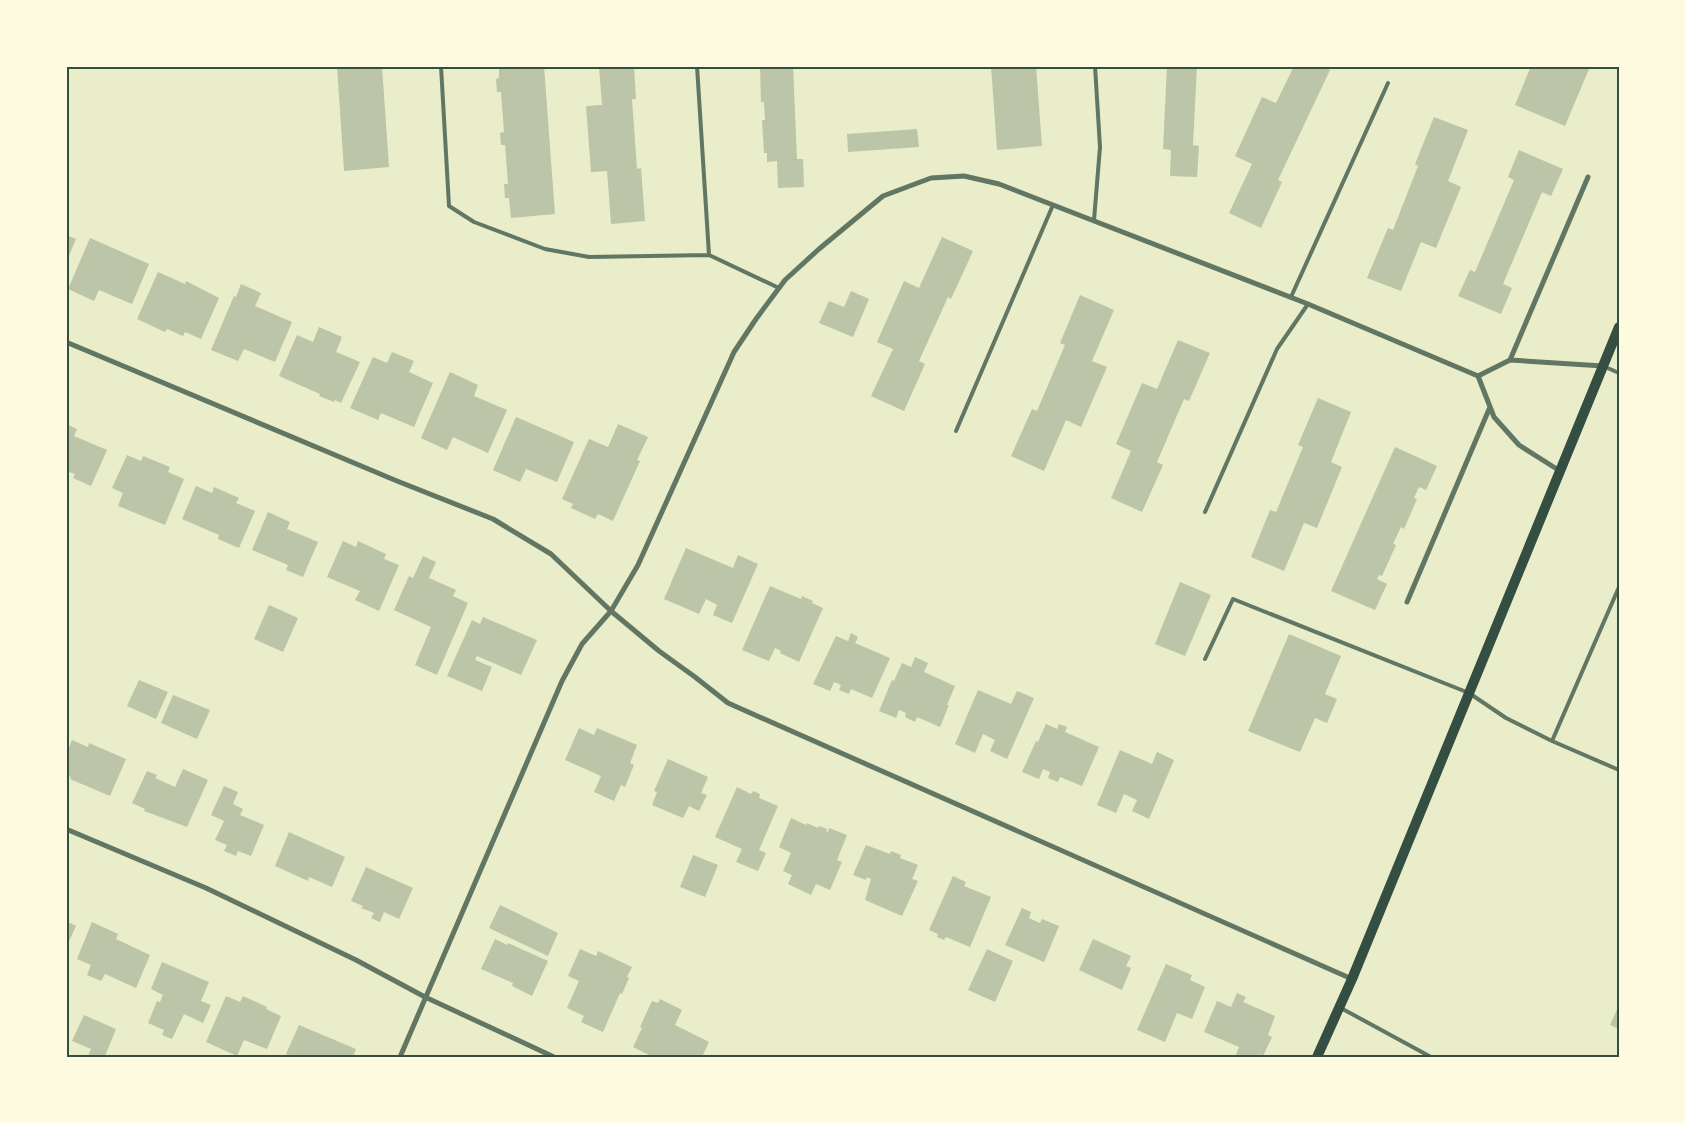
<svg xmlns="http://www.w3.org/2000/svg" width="1685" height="1123" font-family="'Asap Condensed',sans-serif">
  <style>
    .building { fill: #bcc5a7 }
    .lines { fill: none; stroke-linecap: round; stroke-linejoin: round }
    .service { stroke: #617663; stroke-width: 4 }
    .minor { stroke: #617663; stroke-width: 5 }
    .secondary { stroke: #344e41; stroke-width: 10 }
    .neatline { fill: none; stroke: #344e41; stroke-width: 2 }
  </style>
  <rect width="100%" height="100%" fill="#e9edc9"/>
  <path class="building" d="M337,66h45l7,101 -45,4z
    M499,66h45l11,148 -44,4 -2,-20h-4l-1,-14h4l-3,-39h-4l-1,-12 4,-1 -3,-40h-4l-1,-13 3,-1z
    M599,66h35l2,33h-4l5,70 4,-1 4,53 -34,3 -4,-53 -16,1 -5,-66 16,-1z
    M762,66h31l4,93h6l1,28 -26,1 -1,-27 -10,1v-9h-3l-2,-33h3l-1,-18h-3l-1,-35z
    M991,66h45l6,80 -45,4z
    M1167,66h30l-4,79 6,1 -2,31 -27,-1 1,-26 -8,-1z
    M1294,66h28l8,4 -52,110 4,2 -21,46 -32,-15 23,-49 -17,-8 27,-59 14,6z
    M1531,66h52l6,3 -24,57 -50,-21z
    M1434,117l34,13 -20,51 13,6 -25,61 -15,-6 -20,49 -34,-13 21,-50 5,2 25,-64 -3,-2z
    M917,129l2,18 -71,5 -1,-18z
    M1519,150l44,19 -12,27 -9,-4 -39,92 9,4 -11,26 -43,-18 12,-26 5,2 39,-92 -6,-3z
    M66,235l10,4 -10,24z
    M942,237l31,14 -22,48 -3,-2 -29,64 6,3 -21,47 -33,-15 22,-47 -16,-7 27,-61 15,7z
    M90,238l59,26 -17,40 -33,-14 -5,11 -26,-12z
    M158,272l27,12 1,-3 33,17 -18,41 -16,-7 -2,4 -16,-7 -2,3 -28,-13z
    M241,284l20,9 -6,13 37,16 -17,40 -31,-13 -6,12 -27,-11 23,-54 2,1z
    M851,291l18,8 -16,38 -34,-14 10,-22 15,6z
    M1080,295l34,15 -22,51 15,6 -26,60 -15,-7 -22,51 -33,-15 21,-47 5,2 28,-66 -5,-2z
    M319,327l23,10 -6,15 24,10 -19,41 -6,-3 -1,2 -15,-6 1,-2 -41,-18 18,-41 16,7z
    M1178,340l32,13 -21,48 -5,-2 -27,63 6,3 -21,47 -31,-14 20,-47 -15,-7 26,-61 15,6z
    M392,352l22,9 -5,11 24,11 -19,44 -33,-14 -3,7 -28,-12 23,-51 14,6z
    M450,372l28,13 -4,11 33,14 -19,43 -35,-16 -6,13 -26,-12z
    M1318,398l33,14 -20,50 11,5 -25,61 -13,-5 -20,48 -33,-14 19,-47 6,2 27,-65 -5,-2z
    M516,417l58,25 -17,40 -31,-13 -6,13 -27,-12z
    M66,424l11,5 -3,7 33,14 -16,36 -18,-8 2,-4 -9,-3z
    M618,424l30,13 -11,23 3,1 -27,60 -15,-7 -3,5 -24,-11 2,-4 -11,-5 27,-60 19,8z
    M1395,447l42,19 -11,24 -7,-3 -5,11 3,1 -13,30 -3,-2 -8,17 3,1 -14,31 -3,-1 -2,4 10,5 -12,26 -44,-19z
    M127,455l14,6 2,-5 27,11 -2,5 16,7 -19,46 -47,-19 5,-13 -11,-5z
    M196,486l16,7 2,-6 25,11 -3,5 19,8 -16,37 -21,-9 1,-4 -37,-16z
    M268,512l22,10 -3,7 31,13 -15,35 -17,-7 2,-5 -36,-15z
    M343,541l13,6 2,-6 28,13 -2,5 15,6 -20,46 -24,-11 5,-9 -33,-14z
    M686,548l47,20 5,-13 20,9 -26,59 -19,-8 4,-10 -11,-6 -7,15 -35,-15z
    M423,556l13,6 -7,16 27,12 -3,6 15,7 -31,72 -22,-10 16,-38 -37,-17 15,-34 4,2z
    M1180,582l31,13 -26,61 -30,-12z
    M770,586l31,13 1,-3 11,5 -1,2 11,5 -24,54 -19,-9 1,-2 -6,-3 -6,13 -27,-11z
    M269,605l29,13 -15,34 -29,-13z
    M483,617l54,23 -16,35 -44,-19 -2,4 17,7 -10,24 -35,-15 25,-56 8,4z
    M851,633l7,4 -3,6 35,15 -18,40 -21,-9 -2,5 -10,-4 2,-5 -7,-3 -4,9 -17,-7 23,-48 12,5z
    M1289,634l52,22 -16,38 12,5 -10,24 -12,-5 -15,34 -52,-21z
    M915,657l13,6 -4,9 31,14 -8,19h2l-9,22 -23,-10 -2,5 -10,-5 1,-4 -7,-3 -3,8 -17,-7 13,-31 2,1 8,-18 9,4z
    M139,680l29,12 -12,27 -29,-13z
    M978,690l33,14 6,-13 17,7 -27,61 -17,-8 5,-11 -12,-6 -8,19 -20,-9z
    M173,695l37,15 -13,29 -36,-16z
    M1046,724l11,5 2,-5 8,3 -2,5 34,15 -17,39 -22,-9 -2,5 -10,-4 2,-6 -7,-3 -4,10 -17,-7 14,-31 2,1z
    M579,728l15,7 3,-7 40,17 -7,18 4,2 -9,22 -4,-2 -7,16 -20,-9 7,-16 -36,-16z
    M72,740l16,7 1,-4 37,16 -16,37 -40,-17 1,-2 -5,-2v-20z
    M1120,750l32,14 5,-12 17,8 -25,59 -17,-8 5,-11 -13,-6 -8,19 -19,-8z
    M668,759l40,18 -7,16 6,2 -8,16 -10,-5 -6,12 -31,-13 5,-13 -3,-1z
    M183,769l25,11 -21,47 -43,-16 1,-2 -13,-6 15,-32 10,4 -2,3 20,9z
    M224,786l14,6 -5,12 10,5 -3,6 24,10 -13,31 -13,-5 -2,5 -12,-5 3,-6 -12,-5 9,-19 -13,-6z
    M737,787l14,7 2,-3 7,3 -1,4 19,8 -19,44 7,3 -8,18 -22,-9 6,-13 -27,-12z
    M791,818l15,7 1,-2 11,5 1,-2 8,3 -1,2 2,1 1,-4 18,7 -10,25 5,2 -12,28 -14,-6 -5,11 -23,-11 4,-9 -9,-4 8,-18 -12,-6z
    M289,832l56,25 -13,30 -23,-10 -1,4 -33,-15z
    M866,845l24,9 1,-3 10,4 -1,3 18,7 -6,14 6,2 -16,35 -37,-16 6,-21 -4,-2 -1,3 -13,-5z
    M693,855l25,10 -13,32 -25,-10z
    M366,867l47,21 -14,31 -15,-7 -4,10 -9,-4 3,-5 -13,-5 2,-2 -12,-5z
    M953,876l13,6 -2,4 27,11 -21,50 -24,-10 -2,3 -7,-3 1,-3 -9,-4z
    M500,905l58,28 -10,23 -59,-28z
    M1022,908l9,4 -2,6 11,5 2,-4 17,7 -15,36 -39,-17z
    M66,921l10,5 -10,22z
    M92,922l26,12 -2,5 34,16 -14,33 -31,-14 -4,7 -14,-6 4,-10 -14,-6z
    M495,939l12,6 1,-2 40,18 -16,35 -20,-10 1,-3 -32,-14z
    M1093,939l38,17 -5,10 5,2 -9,22 -43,-20z
    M580,949l16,7 2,-5 34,16 -5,10 2,1 -7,16 -2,-1 -17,39 -22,-10 3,-6 -17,-8 12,-27 -11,-5z
    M987,949l26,12 -18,41 -27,-12z
    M162,962l47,20 -8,19 10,4 -8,18 -19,-9 -12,25 -10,-4 2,-5 -16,-7 9,-22 3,1 3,-7 -12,-6z
    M1166,964l26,11 -2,5 15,7 -13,32 -15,-6 -12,29 -28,-12z
    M1237,993l9,4 -3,5 32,14 -7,19 4,2 -9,19 -4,-2 -1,3h-23l4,-10 -35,-15 13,-31 14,6z
    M226,996l14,6 3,-6 24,11 -1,2 15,7 -14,33 -23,-9 -7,16 -31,-14z
    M660,999l22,11 -7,15 34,17 -7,15h-49l-20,-10 9,-19 -2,-1 12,-26 6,2z
    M1619,1005v24l-9,-4z
    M84,1015l32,14 -11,27h-17l3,-7 -19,-8z
    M299,1025l57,24 -3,8h-62l-5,-3z"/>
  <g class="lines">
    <path class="service" d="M441,66l8,140 25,16 71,27 44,8 120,-2
      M697,66l12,189 70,33
      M1094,220l6,-73 -5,-81
      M1291,297l97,-214
      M1603,366l16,7
      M956,431l97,-226
      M1205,512l72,-163 31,-45
      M1205,659l28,-60 236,94 37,25 46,23 67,29
      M1552,741l67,-154
      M1339,1007l92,50"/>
    <path class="minor" d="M66,342l331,139 96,38 58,35 60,57 48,40 36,26 33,26 624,276
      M1510,360l78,-183
      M1478,376l32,-16 93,6
      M1407,602l83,-195
      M66,829l140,59 150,72 69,37 129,60
      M400,1057l162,-376 20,-37 29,-33 27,-46 96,-213 22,-33 29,-39 34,-31 64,-53 48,-18 33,-2 35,8 309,120 170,72 16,41 25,28 41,26"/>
    <path class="secondary" d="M1317,1057l35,-78 267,-652"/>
  </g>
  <rect width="1685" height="1123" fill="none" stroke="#fefae0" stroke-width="135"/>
  <rect x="68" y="68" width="1550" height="988" class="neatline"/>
</svg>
